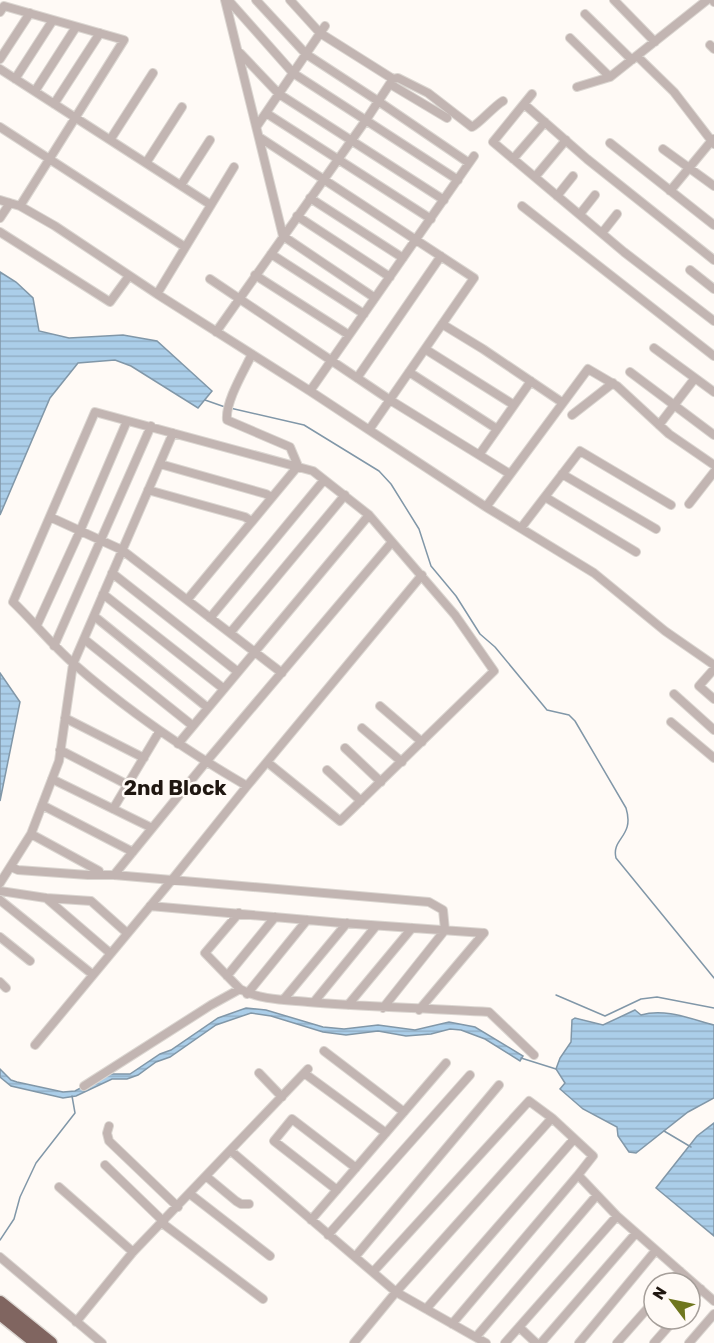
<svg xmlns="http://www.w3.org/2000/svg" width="714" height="1343" font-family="Rubik,sans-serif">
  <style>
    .water { fill: url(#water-rules); stroke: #8197a8; stroke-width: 1.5 }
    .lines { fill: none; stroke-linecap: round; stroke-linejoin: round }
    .stream { stroke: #8197a8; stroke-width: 1.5 }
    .minor-casing { stroke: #dbd6d1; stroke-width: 10 }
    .highway-casing { stroke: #dbd6d1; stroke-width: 15 }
    .minor { stroke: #c2b5b2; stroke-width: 8 }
    .highway { stroke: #806560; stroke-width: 12 }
    .labels { text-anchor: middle; stroke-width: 5; stroke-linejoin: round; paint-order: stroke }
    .quarter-label { font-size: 21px; font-weight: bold; fill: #201711; stroke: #fffaf6 }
  </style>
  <defs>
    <pattern id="water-rules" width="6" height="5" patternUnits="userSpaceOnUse" patternTransform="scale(1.5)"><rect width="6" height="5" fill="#abcee9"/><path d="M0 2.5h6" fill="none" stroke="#93b0c7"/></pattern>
  </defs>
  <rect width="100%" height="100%" fill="#fffaf6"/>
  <path class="water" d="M0,272l16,10 17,16 6,33 30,7 54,-3 34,6 55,50 -14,17 -67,-42 -16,-6 -37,3 -28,35 -50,117z
    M0,673l20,29 -20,99z
    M246,1008l20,2 57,17 21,2 34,-4 37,5 34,-8 26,5 48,29 -3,5 -35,-22 -24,-9 -11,-1 -19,5 -25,2 -28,-5 -32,4 -23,-3 -52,-16 -20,-3 -35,12 -46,32 -14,5 -18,13 -11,4h-15l-36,17 -13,2 -52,-12 -11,-9v-8l11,11 6,2 46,10 12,-1 32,-17h23l30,-20 11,-4 47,-32z
    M635,1010l6,5c24,-7 50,4 73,10v73l-26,14 -52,41 -7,-1 -11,-16 -1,-9 -34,-18 -23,-20 5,-6 -9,-14 4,-11 11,-16 1,-22 3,-2 28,7z
    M714,1123v113l-58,-48 41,-52z"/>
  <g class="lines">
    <path class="stream" d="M205,400l20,7
      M230,408l74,17 75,46 12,13 28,45 12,37 25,30 24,38 15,13 52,63 22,5 6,6 51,87c9,29 -15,30 -10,50l98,120
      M556,995l49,21 36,-17 16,-2 57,11
      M521,1058l35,11
      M664,1131l27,16
      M0,1240l14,-21 6,-22 16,-34 39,-50 -3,-17"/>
    <g class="minor-casing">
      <path id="minor" d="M225,0l58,236 92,62
        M256,0l50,54 72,47 91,62
        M290,0l30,33 73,46 5,-1 30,15 44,34c7,-3 21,-20 31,-26
        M614,0l41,42
        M713,0l1,2
        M230,2l63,71 165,107
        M0,12l4,-6 120,34 -104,166
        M585,14l47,46
        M570,38l40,39
        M710,45l4,4
        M240,53l39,41 165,106
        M637,56l37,36 40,52
        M0,59l30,-46
        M0,69l211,136
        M15,79l38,-59
        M390,84l57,34
        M577,87l33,-10 97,-77
        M35,91l41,-64
        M532,94l-39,48 131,110 90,69
        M54,104l46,-71
        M524,104l63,55 127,101
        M266,113l165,106
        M257,126l68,-100
        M0,127l185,120
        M259,137l215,141 -105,152
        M110,140l43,-67
        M610,143l104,82
        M663,149l51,37
        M513,159l32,-37
        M146,163l36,-56
        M535,177l31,-37
        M181,185l29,-45
        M670,191l43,-52
        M557,196l16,-20
        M310,198l93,60
        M0,200l20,6 35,20 102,68 153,97 176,116 108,66 71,58 49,34
        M522,206l192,150
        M580,214l15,-19
        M297,216l93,61
        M0,218l10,-15
        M0,232l110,70 19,-26
        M602,233l15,-19
        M271,254l93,60
        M690,270l24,19
        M255,275l94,60
        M210,279l180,121 120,74
        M157,294l77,-127
        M442,324l41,25 80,54
        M216,332l150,-212 27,-41
        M654,348l60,44
        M425,349l89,56
        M409,372l88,57
        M630,372l84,63
        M357,378l84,-122
        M310,391l164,-235
        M572,415l41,-32
        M659,425l36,-47
        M479,455l52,-74
        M160,464l106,30 5,3
        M562,474l94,55
        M148,490l97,27 6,4
        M545,497l91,55
        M689,504l25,-32
        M486,507l102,-138 29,17 52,48 45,31
        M50,517l72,33 160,123
        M521,528l59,-77 91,54
        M112,573l126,99
        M103,594l121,95
        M187,600l111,-134 -8,-19 -63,-27c-2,-18 17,-49 25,-66
        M94,616l114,92
        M210,618l114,-138
        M37,625l43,-94 47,-110
        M230,633l115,-138
        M84,639l109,87
        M54,646l97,-220
        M714,669l-15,17 15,13
        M674,694l40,36
        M380,706l42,36
        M65,718l79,40
        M671,722l43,36
        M362,728l40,34
        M178,744l191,-229
        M345,748l36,34
        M60,750l68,35
        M327,770l34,31
        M52,779l100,49
        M247,786c-62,-36 -119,-75 -173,-122 -22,-19 -40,-42 -61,-62l82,-190 218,59 56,44 86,100 39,56 -154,150 -73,-59
        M42,805l91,47
        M113,809l46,-77
        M31,834l68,37 1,4
        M11,867l7,3 70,5h26l315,27 14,8 2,20 -62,78
        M114,875l92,-113 186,-220
        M0,883l31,-49 28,-73 14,-97 100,-231
        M0,891l46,7 45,3 36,32
        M46,898l64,55
        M0,900l92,74
        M150,906l192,17 142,10
        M239,913l-34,40 35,36
        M0,937l30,24
        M227,976l48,-59
        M0,982l6,6
        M247,994l60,-74
        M284,999l63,-76
        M314,1002l62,-76
        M348,1005l64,-77
        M419,1010l65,-77
        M35,1045l136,-164 76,-95 175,-211
        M324,1051l80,61
        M259,1073l23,24
        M304,1073l82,60
        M84,1086l127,-81 29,-16c19,11 47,11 68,13 60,5 121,6 181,10l45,43
        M109,1126l-2,7 2,8 69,66
        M231,1151l165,141 90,51
        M105,1165l59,57
        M207,1177l29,24 5,3h8
        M59,1187l74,65
        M337,1190l-63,-49 18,-22 64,49
        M190,1194l80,62
        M311,1220l135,-157
        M162,1223l101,76
        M328,1235l142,-160
        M0,1257l102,86
        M355,1257l144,-172
        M373,1272l156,-171 23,17 41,38 -15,19 39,41 97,85
        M669,1283l11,-12
        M690,1302l11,-13
        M426,1309l148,-170
        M76,1322l57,-70 175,-183
        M452,1324l126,-149
        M519,1327l17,16
        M476,1337l121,-142
        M354,1343l42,-51 156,-174
        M505,1343l112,-127
        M541,1343l95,-110
        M579,1343l77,-93
        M617,1343l37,-42
        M654,1343l21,-24
        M689,1343l25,-29"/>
    </g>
    <g class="highway-casing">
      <path id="highway" d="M0,1302l51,41
        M0,1314l36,29"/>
    </g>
    <use href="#minor" class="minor"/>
    <use href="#highway" class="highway"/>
  </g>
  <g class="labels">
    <g class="quarter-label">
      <text x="175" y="795">2nd Block</text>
    </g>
  </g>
  <g transform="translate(672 1301) rotate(302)"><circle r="28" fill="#fffaf6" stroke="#a69f9a" stroke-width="1.5"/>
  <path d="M0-4.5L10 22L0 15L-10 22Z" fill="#6f761e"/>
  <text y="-9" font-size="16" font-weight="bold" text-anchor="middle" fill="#201711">N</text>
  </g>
</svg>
